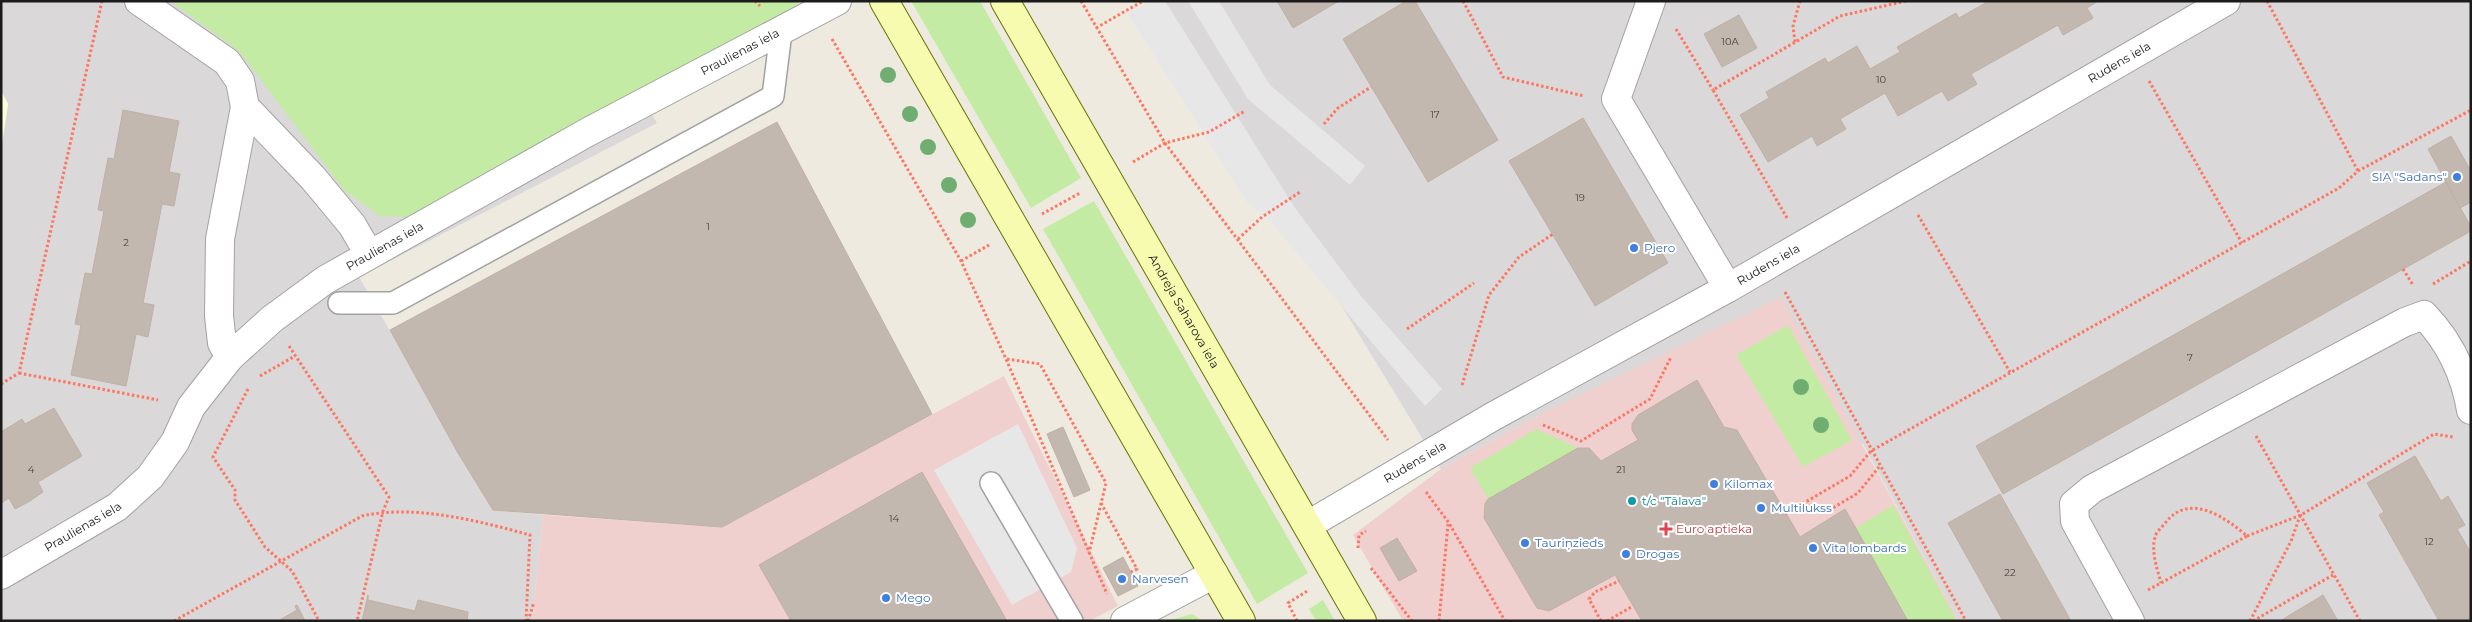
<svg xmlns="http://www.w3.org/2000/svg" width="2472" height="622" font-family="Montserrat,sans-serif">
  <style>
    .residential { fill: #dad8d8 }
    .commercial { fill: #f0d0ce }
    .education { fill: #feffd8 }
    .grass { fill: #c4eba3 }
    .parking { fill: #e7e7e7 }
    .building { fill: #c2b8b0; stroke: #c0b0a2 }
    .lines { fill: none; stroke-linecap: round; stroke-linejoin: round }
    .lane-casing { stroke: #a2a2a2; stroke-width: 24 }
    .street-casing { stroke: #a2a2a2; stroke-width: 30 }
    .secondary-casing { stroke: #647401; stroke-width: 30 }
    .path { stroke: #ff7560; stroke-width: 3; stroke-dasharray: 2.5 2.5; stroke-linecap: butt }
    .lane { stroke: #fff; stroke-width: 21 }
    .street { stroke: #fff; stroke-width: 28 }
    .secondary { stroke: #f6fbb0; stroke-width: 28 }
    .tree { fill: #6fae70 }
    .shop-dot { fill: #3f7fe0; stroke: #fff; stroke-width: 2 }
    .culture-dot { fill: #0f9aa8; stroke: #fff; stroke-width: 2 }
    .health-dot { fill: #e0444e; stroke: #fff; stroke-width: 2 }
    .labels { text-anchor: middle; stroke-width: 4; stroke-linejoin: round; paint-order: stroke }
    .number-label { font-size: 10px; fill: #454240 }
    .street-label { font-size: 12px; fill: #1b1b1b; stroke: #fff }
    .shop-label { font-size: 12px; fill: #366cbe; stroke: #fff; text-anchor: start }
    .culture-label { font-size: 12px; fill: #0d838f; stroke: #fff; text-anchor: start }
    .health-label { font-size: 12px; fill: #be3a42; stroke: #fff; text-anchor: start }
  </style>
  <rect width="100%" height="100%" fill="#eeeae0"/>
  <path class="residential" d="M1,1h586l70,122 -298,154 134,233 50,5 -11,106h-531v-471l7,-46 -7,-13z
    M1156,1h1315v620h-512l-96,-177 -324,-29 -98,54z"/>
  <path class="commercial" d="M1781,297l178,324h-556l-50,-86 88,-66 98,-54z
    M1004,376l114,230 -29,15h-557l11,-106 179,12z"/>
  <path class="education" d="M1,91l7,13 -7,46z"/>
  <path class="grass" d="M170,1h627l2,4 -386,212 -33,-1 -36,-26 -105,-139z
    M911,1h69l101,177 -50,30z
    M1094,201l214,372 -51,31 -214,-375z
    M1788,325l64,115 -49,27 -67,-112z
    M1536,429l42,19 -90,51 -18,-31z
    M1893,505l64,116h-49l-52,-93z
    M1323,600l12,21h-19l-7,-12z
    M1192,614l11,7h-34l1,-1z"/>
  <path class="parking" d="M1150,1h15l130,207 66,88 81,93 -17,17 -152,-182 -26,-22 -119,-188z
    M1188,1h31l51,84 95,81 -15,19 -102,-86z
    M1018,424l59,124 -6,24 -59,33 -78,-135z"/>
  <path class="building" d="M1277,1h62l-46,27z
    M1406,1h9l83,139 -70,42 -85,-143z
    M1989,1h109l-11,7 6,10 -30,17 -5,-10 -87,49 6,10 -29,17 -6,-10 -44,25 -13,-23 -45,26 6,10 -29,17 -5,-10 -44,26 -28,-47 29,-17 -3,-6 59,-34 3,5 29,-17 13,23 30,-17 -3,-5 59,-34 3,5z
    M1739,15l18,33 -35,19 -18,-33z
    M123,110l56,11 -10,51 11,2 -6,32 -12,-2 -19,99 11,2 -6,32 -12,-3 -10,52 -55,-11 10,-50 -6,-1 10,-51 7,1 12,-63 -6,-1 10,-52 6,1z
    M1583,118l85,145 -73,43 -86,-145z
    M777,122l155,292 -210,113 -229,-17 -35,-57 -68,-123z
    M2451,136l20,35v31l-11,6 -32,-59z
    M2446,182l25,45v4l-468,263 -27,-48z
    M1697,380l27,47 13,3 63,107 45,-28 63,112h-266l-27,-46 -66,36 -12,-3 -53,-90 1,-14 3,-5 90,-51h11l12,13 37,-21 -6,-10v-6l6,-9z
    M54,408l28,48 -44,26 5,10 -13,9 -15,8 -6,-11 -8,5v-71l21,-13 3,5z
    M1063,427l27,63 -16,7 -27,-63z
    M2415,456l26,45 7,-5 17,29 -8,4 14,24v68h-32l-60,-106 5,-3 -17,-29z
    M922,472l85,149h-216l-32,-56z
    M2000,494l71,127h-68l-55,-98z
    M1397,538l20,33 -18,10 -19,-33z
    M1123,557l15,29 -20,10 -15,-28z
    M368,595v5l47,11 3,-11 50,12 -1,9h-105z
    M2323,595l15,26h-58z
    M297,605l8,16h-27l19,-11 -2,-4z"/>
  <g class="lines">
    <g class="lane-casing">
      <path id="lane" d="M339,303h54l380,-207 8,-64
        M991,483l81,138"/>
    </g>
    <g class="street-casing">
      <g id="street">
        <path d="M139,1l88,61 13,19 5,26 68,71 39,47 17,29"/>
        <path d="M1651,1l-35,98 112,189"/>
        <path d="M230,357l-8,-14 -3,-27 1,-77 25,-132"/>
        <path id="s1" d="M1308,525l184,-108 236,-129 498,-287"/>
        <path id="s2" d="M1,575l116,-68 33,-30 25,-35 16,-35 39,-50 42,-38 53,-39 263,-148 249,-131"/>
        <path d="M1125,621l89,-47"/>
        <path d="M2130,621l-55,-100 -1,-17 18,-15 313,-167 19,-7c25,26 41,59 47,95"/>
      </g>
    </g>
    <g class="secondary-casing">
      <g id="secondary">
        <path d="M884,1l357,620"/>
        <path id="s3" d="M1005,1l357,620"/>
      </g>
    </g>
    <path class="path" d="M755,1l5,5
      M1081,1l84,142 223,297
      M1463,1l40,76 81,19
      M2267,1l91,170
      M1096,28l47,-27
      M1676,29l37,61
      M832,39l129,222 45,98 101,235
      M1795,42l-2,-16 7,-25
      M2149,81l93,162
      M1324,124l14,-16 33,-21
      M1133,162l32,-19 44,-11 36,-21
      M1042,214l38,-21
      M1918,215l92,157
      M1787,218l-74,-128 127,-74 66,-15
      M1238,239l24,-22 38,-25
      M961,261l28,-16
      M2403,269l10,16
      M2433,284l38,-23
      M1785,292l181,329
      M1407,329l67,-46
      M289,346l100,151 -6,14 -26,110
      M1007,359l33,5 66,119 -17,70
      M19,373l139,27
      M260,376l35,-20
      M1,384l18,-11 83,-372
      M1462,385l27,-90 30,-38 34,-23
      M248,389l-35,68 22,33v10l30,47 27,24 27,50
      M1543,425l38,16 69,-42 21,-42
      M2256,436l104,185
      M1426,492l23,31 56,98
      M1101,503l36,66 -6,3
      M1799,504l32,5 27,-16 21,-26
      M1785,514l65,-38 21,-25 468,-263 19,-17 113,-61
      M2247,536l54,-21 133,-81 19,3
      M1358,548l1,-13 7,-4
      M1371,568l41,53
      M2148,590l99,-54c-21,-18 -57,-44 -81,-14 -3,4 -10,10 -11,15 -4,15 2,31 6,46
      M174,621l188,-105c52,-12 117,5 168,19l-4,86
      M528,621l6,-19
      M1297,621l-9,-18 21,-13
      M1439,621l9,-97
      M1601,621l-12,-22 6,-7 24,-11
      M1607,621l26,-15
      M2250,621l41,-80 9,-25
      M2253,621l80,-46"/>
    <use href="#lane" class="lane"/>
    <use href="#street" class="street"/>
    <use href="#secondary" class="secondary"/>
  </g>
  <g class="tree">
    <circle cx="888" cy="75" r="8"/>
    <circle cx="910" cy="114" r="8"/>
    <circle cx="928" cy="147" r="8"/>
    <circle cx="949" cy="185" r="8"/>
    <circle cx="968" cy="220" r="8"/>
    <circle cx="1801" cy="387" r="8"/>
    <circle cx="1821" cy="425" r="8"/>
  </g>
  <g class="shop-dot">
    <circle cx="2457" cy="177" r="5"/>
    <circle cx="1634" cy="248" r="5"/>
    <circle cx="1714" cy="484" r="5"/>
    <circle cx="1761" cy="508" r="5"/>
    <circle cx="1525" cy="543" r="5"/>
    <circle cx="1813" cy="548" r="5"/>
    <circle cx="1626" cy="554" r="5"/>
    <circle cx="1122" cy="579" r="5"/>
    <circle cx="886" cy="598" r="5"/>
  </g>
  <circle class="culture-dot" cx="1632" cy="501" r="5"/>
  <path class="health-dot" d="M1663.5 521.5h5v5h5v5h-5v5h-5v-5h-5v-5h5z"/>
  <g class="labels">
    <g class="number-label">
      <text x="1730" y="45">10A</text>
      <text x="1881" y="83">10</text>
      <text x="1435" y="118">17</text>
      <text x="1580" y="201">19</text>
      <text x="708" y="230">1</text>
      <text x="126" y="246">2</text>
      <text x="2190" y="361">7</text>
      <text x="31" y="473">4</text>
      <text x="1621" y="473">21</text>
      <text x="894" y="522">14</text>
      <text x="2429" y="545">12</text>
      <text x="2010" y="576">22</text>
    </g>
    <g class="street-label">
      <text dy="4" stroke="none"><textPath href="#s2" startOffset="920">Praulienas iela</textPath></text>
      <text dy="4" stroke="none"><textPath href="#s1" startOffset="934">Rudens iela</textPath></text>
      <text dy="4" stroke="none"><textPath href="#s2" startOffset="515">Praulienas iela</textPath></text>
      <text dy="4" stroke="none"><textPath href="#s1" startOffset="529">Rudens iela</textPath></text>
      <text dy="4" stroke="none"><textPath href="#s3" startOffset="358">Andreja Saharova iela</textPath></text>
      <text dy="4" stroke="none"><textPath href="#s1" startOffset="124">Rudens iela</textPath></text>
      <text dy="4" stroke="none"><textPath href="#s2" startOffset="95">Praulienas iela</textPath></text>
    </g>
    <g class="shop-label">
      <text x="2447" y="181" text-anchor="end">SIA "Sadans"</text>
      <text x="1644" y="252">Pjero</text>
      <text x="1724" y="488">Kilomax</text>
      <text x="1771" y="512">Multilukss</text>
      <text x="1535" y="547">Tauriņzieds</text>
      <text x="1823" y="552">Vita lombards</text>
      <text x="1636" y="558">Drogas</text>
      <text x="1132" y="583">Narvesen</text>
      <text x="896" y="602">Mego</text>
    </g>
    <g class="culture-label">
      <text x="1642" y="505">t/c "Tālava"</text>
    </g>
    <g class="health-label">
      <text x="1676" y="533">Euro aptieka</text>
    </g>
  </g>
  <rect width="2472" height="622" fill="none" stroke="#1b1b1b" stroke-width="5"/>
</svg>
